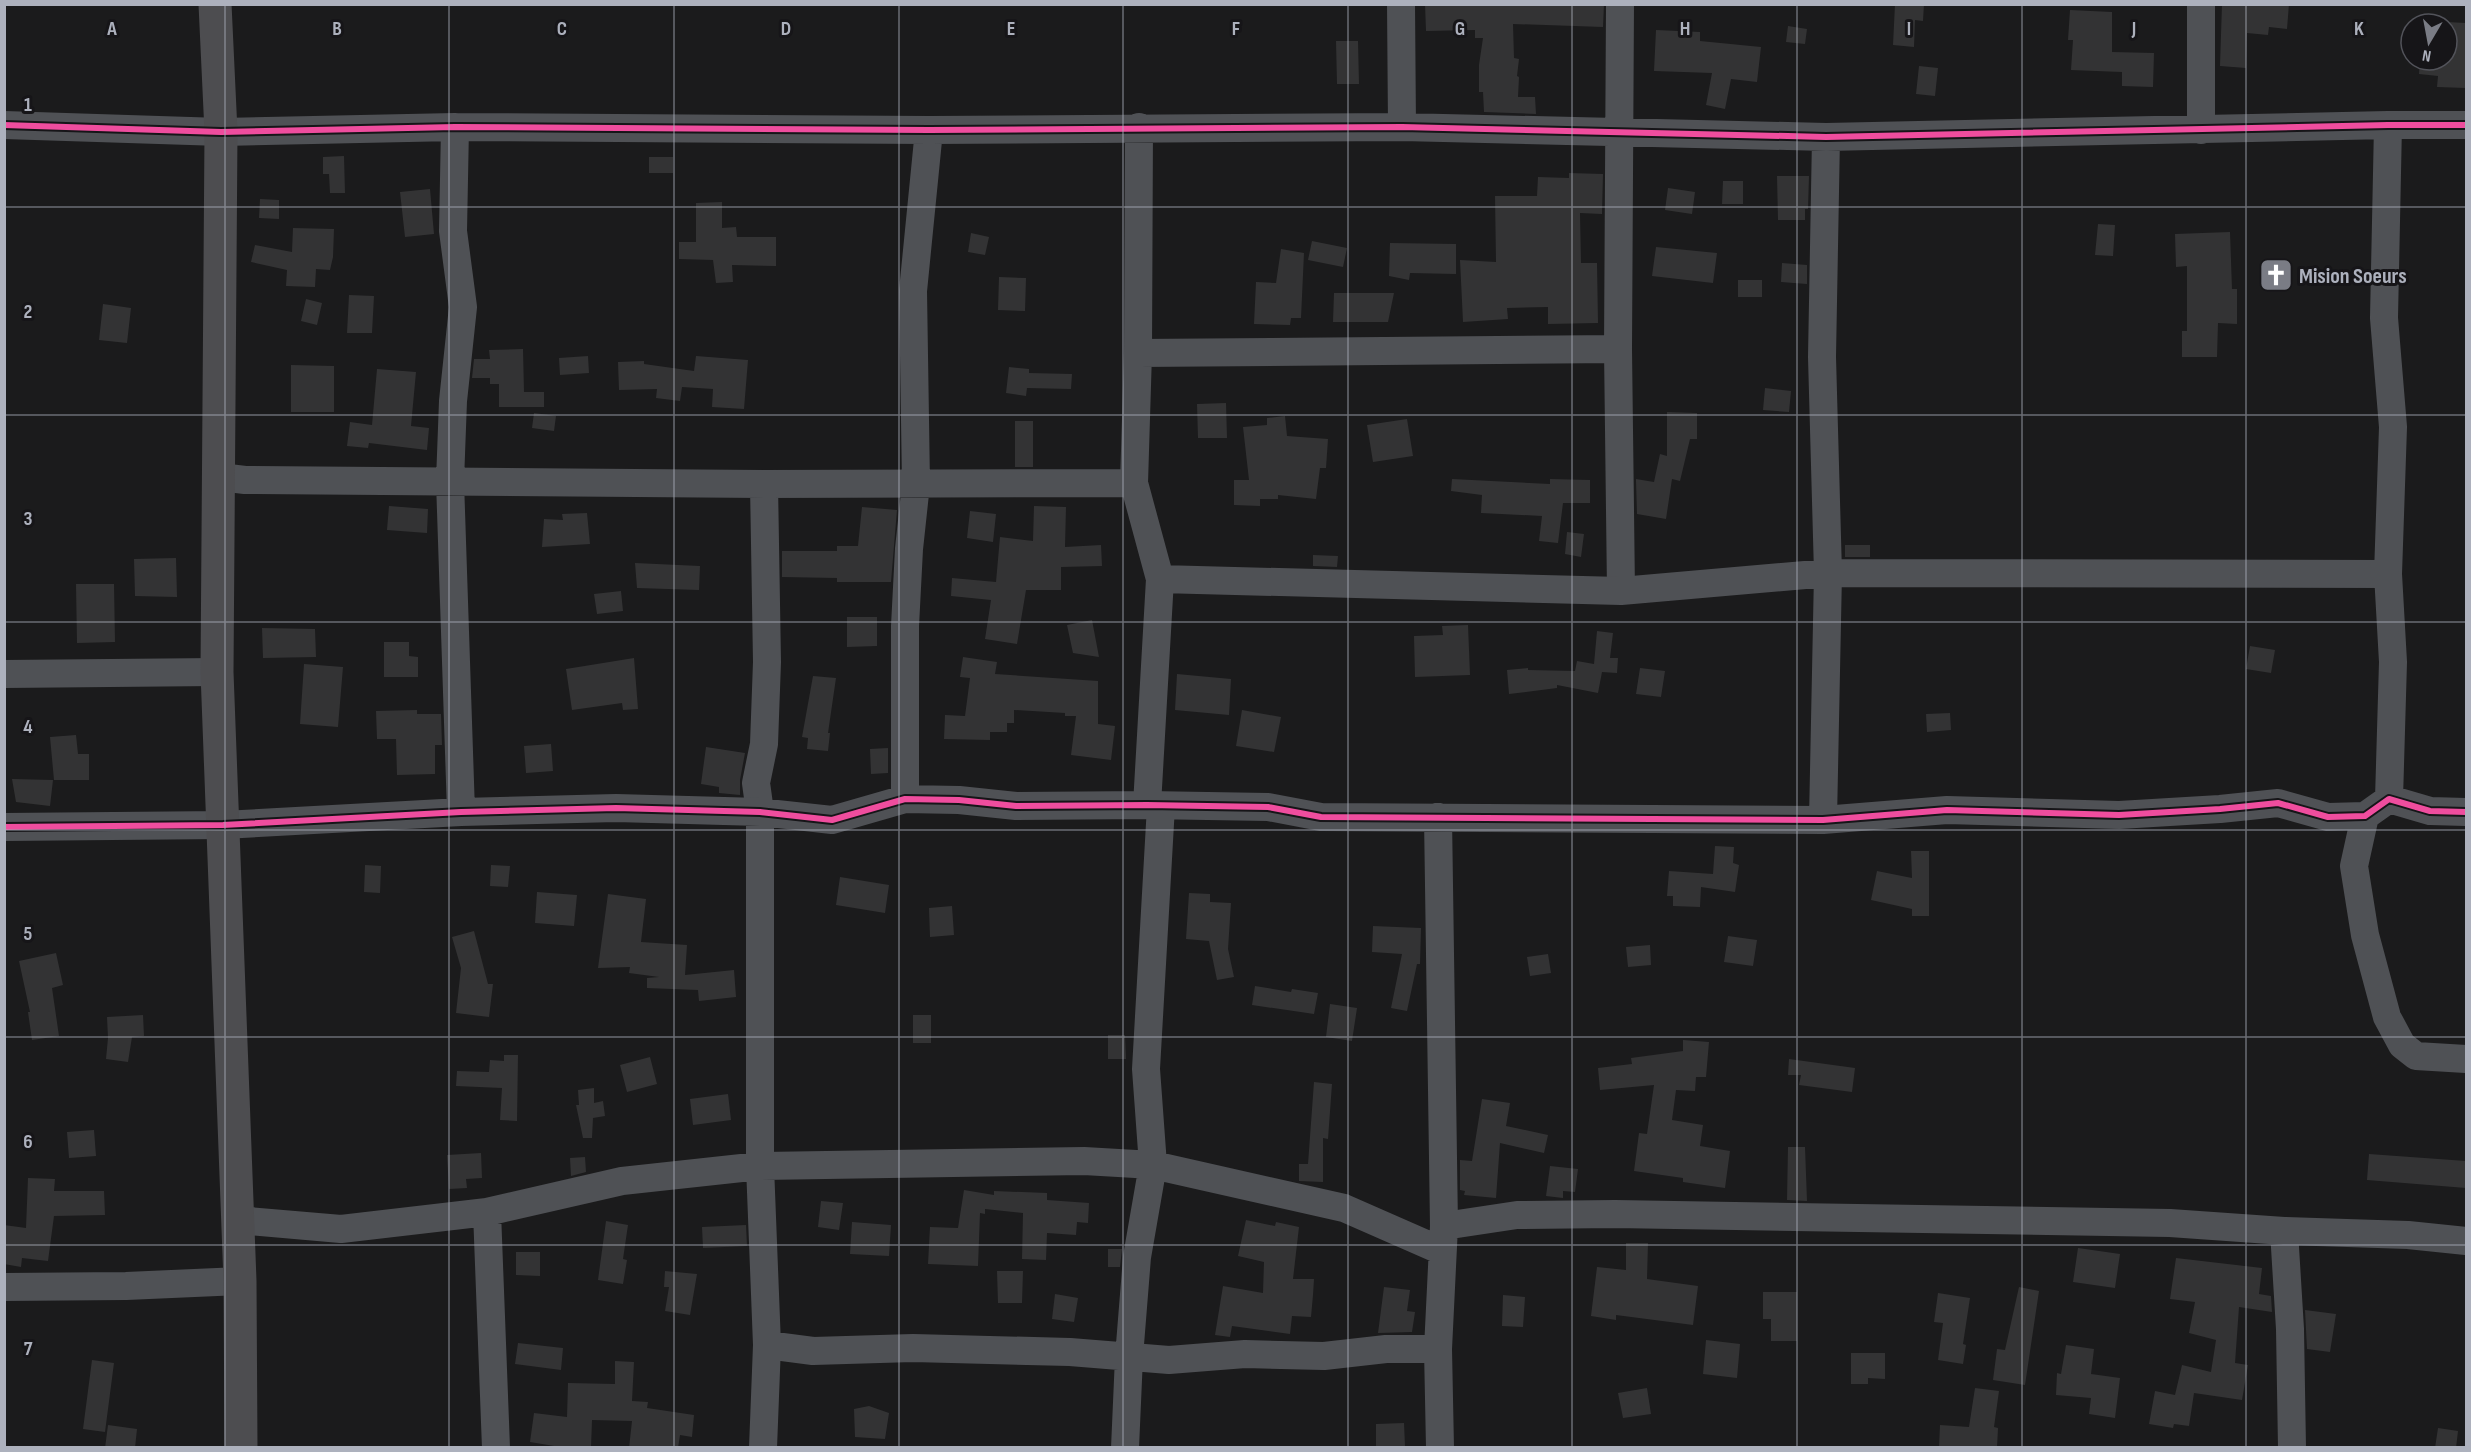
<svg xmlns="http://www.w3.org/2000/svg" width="2471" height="1452" font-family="'Sofia Sans Condensed',sans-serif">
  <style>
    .building { fill: #333334 }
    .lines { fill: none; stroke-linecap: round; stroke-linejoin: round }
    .minor { stroke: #4f5155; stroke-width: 28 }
    .major { stroke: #4d4d50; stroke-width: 33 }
    .cycleway-casing { stroke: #161518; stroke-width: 10 }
    .cycleway { stroke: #ef4d9e; stroke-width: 6 }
    .grid { fill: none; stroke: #adb1bd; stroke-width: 1.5; stroke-opacity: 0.55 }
    .labels { text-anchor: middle; stroke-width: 6; stroke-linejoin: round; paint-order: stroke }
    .poi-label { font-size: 22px; font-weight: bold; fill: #adb1bd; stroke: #161518; text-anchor: start }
    .grid-label { font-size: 20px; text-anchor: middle; font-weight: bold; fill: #adb1bd; stroke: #161518; stroke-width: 6; stroke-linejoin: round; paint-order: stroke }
  </style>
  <rect width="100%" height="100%" fill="#1b1b1c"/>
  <path class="building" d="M1425,4h179l-1,23 -90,-3 1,34 5,1 -2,17 2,1 -1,20h17l1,17 -52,-2 -1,-20h-4v-27l4,-27h-8v-8l-49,1z
    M1895,4h29l-1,17 -8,-1 -1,27 -21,-2z
    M2222,4h67l-2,25 -18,-2 -1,8 -21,-2 -1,35 -26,-2z
    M2070,10l42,2v40l42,1 -1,34 -31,-1v-14l-51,-2 2,-30h-5z
    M2447,22l19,1v65l-29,-1 1,-11 -19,-2 1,-14h27z
    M1788,26l19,3 -2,15 -19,-2z
    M1656,30l44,2v9l61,6 -4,35 -26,-3 -6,30 -19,-4 6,-32 -58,-2z
    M1336,41h22l1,43h-22z
    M1919,66l19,2 -3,28 -19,-2z
    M344,156l1,37h-15l-1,-19h-6v-17z
    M649,157h24v16h-24z
    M1569,173l34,1 -1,40 -22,-1 1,50h16l1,60 -50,1v-17l-41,1 1,11 -45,3 -3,-62 36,2 -1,-66h42l1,-19 31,1z
    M1777,176h32l-1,33h-3v11h-27z
    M1723,181h20v23h-21z
    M1668,188l27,4 -3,22 -27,-4z
    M430,189l4,45 -29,3 -5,-45z
    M260,199l19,1v19l-20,-1z
    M722,202v26l14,-1 1,10h39v29l-44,-1 1,17 -17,1 -3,-23 -34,-1v-17h17v-39z
    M2098,224l17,1 -2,31 -18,-1z
    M293,228l41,1 -1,28 -3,13 -14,-1 -1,18 -29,-1 1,-16 -36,-8 4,-17 37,7z
    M2230,232l2,57h5v35l-19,-1 -1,34h-35v-26h5v-65l-11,1 -1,-33z
    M971,233l18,4 -4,18 -17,-3z
    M1312,241l35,7 -4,19 -35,-7z
    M1390,243l66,1v30l-46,-1 -1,7 -20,-4z
    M1656,247l61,6 -4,30 -61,-7z
    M1281,249l23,4 -3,65h-10l-1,7 -36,-1 2,-42 20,1z
    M1782,263l25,2v19l-26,-2z
    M999,277l27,1 -1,33 -27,-1z
    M1738,280h24v17h-24z
    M1334,293h60l-6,29h-55z
    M349,295l25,1 -2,37h-25z
    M306,299l16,4 -5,22 -16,-4z
    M103,304l28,4 -4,35 -28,-3z
    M523,349l1,43h20v15h-45v-23h-9v-6h-18l2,-19h16l-1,-9z
    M588,356l1,17 -29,2 -1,-17z
    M696,356l52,4 -4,49 -32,-2 1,-18 -31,-2 -2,14 -24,-3 1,-9 -38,1 -1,-28 26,-1v3l50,7z
    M291,365l43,1v46h-43z
    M1009,367l20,2v4l43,1 -1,15 -44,-1 -1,8 -20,-3z
    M377,369l39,3 -5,54 18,2 -2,22 -58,-7 -1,5 -21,-2 3,-24 22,3z
    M1765,388l26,3 -2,21 -26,-2z
    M1226,403l1,35h-29l-1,-34z
    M1667,412l30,1v26h-7l-10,42 -8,-2 -6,40 -29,-5 -1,-33v-2l18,3 6,-28 7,2z
    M534,413l22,3 -2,15 -22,-3z
    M1285,416l2,20 41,3 -2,29h-6l-4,31 -38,-4v4h-18v7l-26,-1v-25h15l-6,-53 24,-2v-7z
    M1407,419l6,37 -40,6 -6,-37z
    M1015,421h18v46h-18z
    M1452,479l98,5v-5l40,1v23h-27l-5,40 -19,-2 3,-25 -61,-3 1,-18 -31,-4z
    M389,506l39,3 -1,24 -40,-3z
    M1034,506l32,1 -1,40 36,-2 1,21 -41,1v23h-35l-9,54 -32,-5 6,-39 -40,-4 1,-18 44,4 4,-45 33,4z
    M862,507l35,3 -6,72h-54v-4l-55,-1v-26h55v-5h21z
    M970,511l26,3 -3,28 -26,-4z
    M587,513l3,31 -48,3 2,-28 19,1 -1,-6z
    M1567,532l17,2 -3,23 -16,-3z
    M1845,545h25v12h-25z
    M1313,555l25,1 -1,11 -24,-1z
    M176,558l1,39 -42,-1 -1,-37z
    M635,563l65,3 -1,24 -62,-2z
    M76,584h38l1,58 -38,1z
    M621,591l2,20 -26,3 -3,-20z
    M847,617h30v29l-30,1z
    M1092,620l7,37 -26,-4 -6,-28z
    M1468,625l2,50 -55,2 -1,-41 29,-1 -1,-9z
    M262,628l53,1 1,28 -53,1z
    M1597,631l16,2 -3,25h8l-1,15 -15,-1 -4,21 -41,-8v3l-48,6 -2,-24 21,-2v2l47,1 2,-10 17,3z
    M384,642h25v14l9,1v20h-34z
    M2250,646l25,4 -4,23 -25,-4z
    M963,657l34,5 -2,12 103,7v43l17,2 -4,34 -40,-5 5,-39h-11v-3l-51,-3v13h-7v9h-17v8l-46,-1 1,-24 20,1 5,-38 -10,-1z
    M634,658l4,51 -15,1 -1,-7 -50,7 -6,-41z
    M304,664l39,3 -5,60 -38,-3z
    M1640,668l25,3 -4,26 -25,-3z
    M1177,674l54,5 -2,36 -54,-5z
    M813,676l23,2 -8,55h2l-2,18 -21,-2 1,-11 -6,-1z
    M417,710v4h24l1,31h-7v29l-38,1 -1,-36h-19l-1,-28z
    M1242,710l39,7 -7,35 -38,-6z
    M1950,713l1,17 -24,2 -1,-18z
    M76,735l2,19h11v26h-35l-4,-43z
    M551,744l2,27 -27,2 -2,-27z
    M706,747l39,6 -5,27v15l-21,-2v-6l-18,-3z
    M888,748v25l-17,1 -1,-25z
    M12,779l41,1 -3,26 -34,-4z
    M1715,846l19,1 -1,16 6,2 -4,27 -34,-5 -1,20 -27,-1v-10h-6l2,-25 44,3z
    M1911,851h18v65h-17v-7l-41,-9 6,-29 35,7z
    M365,865l16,1 -1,27 -16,-1z
    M491,865l19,1 -2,21 -18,-1z
    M840,877l49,8 -4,28 -49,-8z
    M537,892l40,3 -3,31 -39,-3z
    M1189,893l21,1v8l21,1 -3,46 6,28 -17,3 -8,-39 -23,-2z
    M608,894l38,5 -5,43 46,3 -2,30 49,-5 2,27 -37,4 -1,-11 -51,-2v-10l12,-1 -30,-4 1,-6 -32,1z
    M952,906l2,29 -24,2 -1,-29z
    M1373,926l48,2 -1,36h-3l-10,47 -16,-3 11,-54 -30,-2z
    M474,931l14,53h5l-4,33 -33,-4 5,-45 -9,-31z
    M1728,936l29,4 -4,26 -29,-4z
    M1650,945l1,20 -23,2 -2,-20z
    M56,953l7,32 -11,3 7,48 -27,4 -4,-28h2l-11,-51z
    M1548,954l3,19 -21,3 -3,-19z
    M1255,986l36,6 1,-3 26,4 -4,21 -62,-9z
    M1330,1004l27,4 -5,33 -26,-4z
    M143,1015l1,21 -12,1 -4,25 -22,-3 2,-21 -1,-21z
    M913,1015h18v28h-18z
    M1108,1035h17l1,24h-18z
    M1683,1040l26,2 -3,35h-10l-1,14 -19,-1 -4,30 31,5 -3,21 30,5 -5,37 -42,-6v-4l-49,-7 5,-38 8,1 7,-49 -54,5 -2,-22 34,-4 -1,-6 52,-7z
    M504,1055h14l-1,66 -17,-1 2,-32 -46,-2 1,-15 32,1 1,-12 14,1z
    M650,1057l7,27 -30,8 -7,-27z
    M1789,1059l66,9 -3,24 -53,-7 2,-10h-13z
    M1314,1082l18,2 -4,55 -5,-1v44l-24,-1v-17h9z
    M594,1088v15l9,-2 2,15 -12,2 -1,20h-9l-7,-33h3l-1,-15z
    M728,1094l3,26 -38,5 -3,-26z
    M1482,1099l28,4 -4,23 42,9 -4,18 -44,-10 -4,55 -32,-3 1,-4 -5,-1v-30l12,1z
    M94,1130l2,26 -27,2 -2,-26z
    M1788,1147h17l2,54 -20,-1z
    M481,1153l1,25 -16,1 1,9 -18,1 -2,-34z
    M2369,1154l97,7v27l-99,-8z
    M585,1157l1,15 -15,4 -1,-18z
    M1550,1166l28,3 -3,23 -12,-1v7l-17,-2z
    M28,1178l27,1 -1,12h50l1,24 -51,1 -6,45 -26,-3 -1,9 -17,-3v-39l22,3z
    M964,1190l30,5v-4l53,2v7l42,3 -1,20 -11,-1 -1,13 -29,-2 -1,27 -24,-1 1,-46 -38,-4v5l-5,-1 -2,53 -50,-2 2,-37 28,1z
    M821,1201l22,2 -4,27 -21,-3z
    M1246,1220l29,6 1,-4 23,5 -6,52h21l-1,16 -2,22 -19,-1 -2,18 -58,-8 -2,11 -15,-2 8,-49 40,7 1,-31 -26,-6z
    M606,1221l22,4 -5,34 4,1 -4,24 -25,-4z
    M852,1222l39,3 -2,31 -39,-2z
    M746,1225l1,21 -44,2 -1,-21z
    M1626,1243h22l-1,36 51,7 -5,39 -77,-10v5l-25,-4 6,-49 29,3z
    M2078,1248l42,6 -5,34 -42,-6z
    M1108,1249h14l-2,18h-12z
    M516,1252h24v24l-24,-1z
    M2176,1258l86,10 -3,26 12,2 1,16 -33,-5 -4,56 13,2 -6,35 -48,-7 -5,33 -15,-2 -1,4 -24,-4 6,-33 20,4 7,-30 29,7 5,-32 -27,-7 6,-31 -25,-3z
    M665,1271l32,3 -7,41 -25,-4 4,-24h-5z
    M997,1271h26l-1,32h-24z
    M1384,1287l26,3 -3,21 8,1 -3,20 -34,1z
    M2019,1287l20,4 -14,94 -32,-5 4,-31 8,1z
    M1763,1292h34v49h-26v-22h-8z
    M1938,1293l32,5 -7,46 3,1 -3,19 -25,-4 5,-37 -9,-1z
    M1055,1294l23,4 -4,24 -22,-3z
    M1503,1295l22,2 -2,30 -21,-1z
    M2305,1310l31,4 -6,38 -23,-3z
    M1706,1340l34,4 -3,34 -34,-4z
    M518,1343l45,5 -2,22 -46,-6z
    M2066,1345l28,4 -3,25 29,4 -5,40 -26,-4 2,-16 -35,-3 1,-22 4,1z
    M1851,1353h34v26l-17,-1v6h-17z
    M92,1360l22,3 -9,69 -22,-3z
    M615,1361l19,1 -2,39 16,1 -1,6 47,7 -2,22 -12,-2 -2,13h-49l3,-27 -40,-1 -1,28h-25l-36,-6 4,-29 33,4 1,-34 47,1z
    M1647,1388l4,26 -28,4 -5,-25z
    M1975,1388l24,3 -5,36 4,1 -1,20h-58l1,-23 29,2z
    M869,1406l20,7 -4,26 -30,-2 -1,-28z
    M1404,1423l1,23 -29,1v-23z
    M108,1425l29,4 -2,19h-30z
    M2438,1428l20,3 -2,17h-21z"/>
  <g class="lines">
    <path class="minor" d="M1401,4l1,123
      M1620,4l-2,345 3,242
      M4,125l217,7 234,-5 474,3 473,-3 424,10 562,-12h78
      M2388,125l-4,193 9,109 -5,147 5,88 -4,137
      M455,127l-2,104 10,76 -10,94 -3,80 11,331
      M1139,127l-1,226 -4,130 26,96 -13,226
      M2201,130v-126
      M1138,353l480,-4
      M220,477l25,3 519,4 370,-1
      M1160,579l461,12 207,-18 560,1
      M4,674l213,-2
      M905,799v-173l4,-77 7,-65 -3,-193 16,-161
      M2365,816l-11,50 11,69 22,82 15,28 14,11 50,3
      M1438,817l6,409 -6,123 2,99
      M1823,820l5,-247 -6,-216 4,-220
      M4,827l219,-2 238,-13 155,-4 144,4 72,8 73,-21 54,1 57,6 131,-1 121,2 53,10 502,3 124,-10 172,5 101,-6 58,-6 50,14 37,-1 24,-17 41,12 36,1
      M487,1212l9,236
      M237,1220l104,9 146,-17 135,-31 138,-15 324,-5 69,4 191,43 98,43
      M1444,1226l73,-11 98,-1 555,9 114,8 124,4 58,6
      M2284,1231l6,98 2,119
      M4,1287l122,-1 114,-5
      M767,1345l46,6 100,-3 157,4 99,8 76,-6 79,2 62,-7h52
      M763,1448l4,-103 -7,-179v-354l-4,-29 8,-39 3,-82 -3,-178
      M1125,1448l4,-91 8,-100 16,-92 -7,-96 15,-263"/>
    <path class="major" d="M215,4l6,128 -4,540 23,609 1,167"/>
    <g class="cycleway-casing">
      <path id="cycleway" d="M4,125l217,7 234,-5 474,3 473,-3 424,10 562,-12h78
        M4,827l219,-2 238,-13 155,-4 144,4 72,8 73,-21 54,1 57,6 131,-1 121,2 53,10 502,3 124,-10 172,5 101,-6 58,-6 50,14 37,-1 24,-17 41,12 36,1"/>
    </g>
    <use href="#cycleway" class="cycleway"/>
  </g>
  <path class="grid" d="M225,4v1444M449,4v1444M674,4v1444M899,4v1444M1123,4v1444M1348,4v1444M1572,4v1444M1797,4v1444M2022,4v1444M2246,4v1444M4,207h2462M4,415h2462M4,622h2462M4,830h2462M4,1037h2462M4,1245h2462"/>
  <defs>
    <g id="church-square" transform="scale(1.725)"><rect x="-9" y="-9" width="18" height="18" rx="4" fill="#7a7c85" stroke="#161518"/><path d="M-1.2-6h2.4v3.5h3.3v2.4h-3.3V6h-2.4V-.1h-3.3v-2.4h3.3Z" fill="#fff"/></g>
  </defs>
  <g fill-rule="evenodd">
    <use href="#church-square" x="2276" y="275"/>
  </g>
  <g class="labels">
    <g class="poi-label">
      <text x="2299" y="283">Mision Soeurs</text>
    </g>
  </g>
  <g class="grid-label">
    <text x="112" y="35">A</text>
    <text x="337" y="35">B</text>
    <text x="562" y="35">C</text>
    <text x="786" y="35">D</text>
    <text x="1011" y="35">E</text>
    <text x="1236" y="35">F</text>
    <text x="1460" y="35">G</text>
    <text x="1685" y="35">H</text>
    <text x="1909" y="35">I</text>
    <text x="2134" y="35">J</text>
    <text x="2359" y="35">K</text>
    <text x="28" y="111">1</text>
    <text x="28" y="318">2</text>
    <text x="28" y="525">3</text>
    <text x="28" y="733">4</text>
    <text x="28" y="940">5</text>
    <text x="28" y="1148">6</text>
    <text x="28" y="1355">7</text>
  </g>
  <rect width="2471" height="1452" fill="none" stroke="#adb1bd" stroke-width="12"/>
  <g transform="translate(2429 42) rotate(190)"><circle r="28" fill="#161518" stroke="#52535a" stroke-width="1.5"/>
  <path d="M0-4.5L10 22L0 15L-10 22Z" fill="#7a7c85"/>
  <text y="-9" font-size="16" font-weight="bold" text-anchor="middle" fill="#adb1bd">N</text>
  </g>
</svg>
